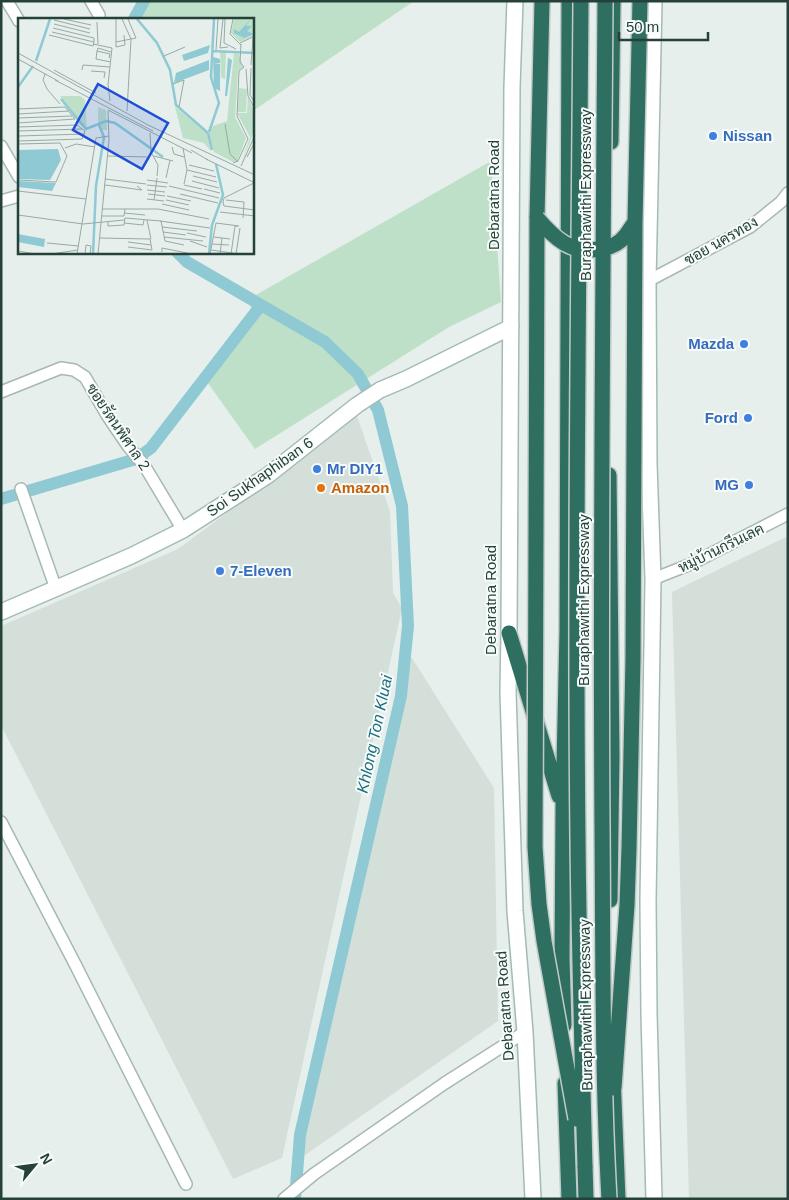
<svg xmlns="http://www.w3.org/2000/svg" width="789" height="1200" font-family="Helvetica,Sarabun,sans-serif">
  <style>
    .built { fill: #d4dfda }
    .green { fill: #bfe0c8 }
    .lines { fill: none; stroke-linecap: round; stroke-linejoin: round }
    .canal { stroke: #8ec9d4; stroke-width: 12 }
    .street-casing { stroke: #a8b8b2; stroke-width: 14 }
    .secondary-casing { stroke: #a4bbb3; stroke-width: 18 }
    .highway-casing { stroke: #c2cac8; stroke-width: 18 }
    .street { stroke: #fff; stroke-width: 11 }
    .secondary { stroke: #fff; stroke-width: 15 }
    .highway { stroke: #2f6f62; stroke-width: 15 }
    .highway-bridge-casing { stroke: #c2cac8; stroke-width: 18; stroke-linecap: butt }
    .highway-bridge { stroke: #2f6f62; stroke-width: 15 }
    .shop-dot { fill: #3f7fe0; stroke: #f7fbf9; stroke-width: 2 }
    .food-dot { fill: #e8710a; stroke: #f7fbf9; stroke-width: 2 }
    .labels { text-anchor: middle; stroke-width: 4; stroke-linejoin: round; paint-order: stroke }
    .shop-label { font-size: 15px; font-weight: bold; fill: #366cbe; stroke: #f7fbf9; text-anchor: start }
    .street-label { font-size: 15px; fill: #24423a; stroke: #f7fbf9 }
    .food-label { font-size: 15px; font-weight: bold; fill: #c56008; stroke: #f7fbf9; text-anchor: start }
    .water-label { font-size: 16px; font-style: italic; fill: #1c6f80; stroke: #f7fbf9 }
    .inset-river { fill: none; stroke: #8ec9d4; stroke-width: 2.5 }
    .inset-road { fill: none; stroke: #98aaa4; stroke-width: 1 }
    .view { fill: #1d4ed8; fill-opacity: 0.15; stroke: #1d4ed8; stroke-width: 2.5 }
    .inset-edge { fill: none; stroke: #24423a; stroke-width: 2.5 }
  </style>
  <rect width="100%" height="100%" fill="#e6efeb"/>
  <path class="built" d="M357,416l33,95 3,82 9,15 -120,550 -49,21 -232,-454v-99l177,-77 62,-46z
    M788,536v663h-99l-17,-607z
    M412,658l82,130 4,233 -193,134 -9,-3 111,-493z"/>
  <path class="green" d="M138,1h276l-161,110 -1,-92h-122z
    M491,161l10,141 -52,25 -194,122 -50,-70 48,-68 -6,-11z"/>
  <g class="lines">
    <path class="canal" d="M134,19l10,-18
      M177,252l10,10 138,80 33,32 20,36 24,96 6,120 -7,70 -101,439 -5,64
      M1,499l135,-40 15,-11 110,-143"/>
    <g class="street-casing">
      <path id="street" d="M7,1l12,20
        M91,1l8,14v4
        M1,146l18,31
        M1,201l18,-5
        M648,281l102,-54 31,-25 7,-9
        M1,392l60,-24 13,2 11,7 22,38 21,31 16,19 39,65
        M21,489l35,100
        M653,579l38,-15 97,-50
        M1,822l74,142 111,220
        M284,1199l30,-25 131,-91 80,-51"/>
    </g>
    <g class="secondary-casing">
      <path id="secondary" d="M515,1l-3,86 -3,546 -1,59 7,219 10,121 8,167
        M1,612l130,-56 52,-26 84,-54 90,-71 23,-15 26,-11 105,-52
        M654,1199l-5,-185 -1,-113 5,-322 -4,-115 -1,-183 6,-280"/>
    </g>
    <g class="highway-casing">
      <path id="highway" d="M611,142l2,-141
        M537,218l5,-217
        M609,475l3,281 -2,144
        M509,633l50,163
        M564,1025l-2,-66 1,-150 4,-178 2,-630
        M613,1075l5,124
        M565,1083l4,116
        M585,1166l1,33"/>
    </g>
    <use href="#street" class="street"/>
    <use href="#secondary" class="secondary"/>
    <use href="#highway" class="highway"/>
    <g class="highway-bridge-casing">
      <path id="highway-bridge" d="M581,1c-2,279 -6,559 -3,838 1,109 4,218 7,327
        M605,1c-2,275 -5,550 -3,825 1,124 0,249 7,373
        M537,218l-2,629 4,57 5,37 32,178
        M537,218c18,21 34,36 62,31 11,-1 21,-6 27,-14 3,-4 6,-9 9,-13l5,-221
        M614,1088l13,-183 2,-57 4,-189 2,-437"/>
    </g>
    <use href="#highway-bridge" class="highway-bridge"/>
  </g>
  <g class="shop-dot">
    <circle cx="713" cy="136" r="5"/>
    <circle cx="744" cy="344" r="5"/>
    <circle cx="748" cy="418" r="5"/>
    <circle cx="317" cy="469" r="5"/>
    <circle cx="749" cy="485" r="5"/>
    <circle cx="220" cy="571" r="5"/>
  </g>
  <circle class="food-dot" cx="321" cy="488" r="5"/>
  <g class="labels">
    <g class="shop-label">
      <text x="723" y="141">Nissan</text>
      <text x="734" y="349" text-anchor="end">Mazda</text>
      <text x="738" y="423" text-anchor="end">Ford</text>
      <text x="327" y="474">Mr DIY1</text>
      <text x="739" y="490" text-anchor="end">MG</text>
      <text x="230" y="576">7-Eleven</text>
    </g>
    <g class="street-label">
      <text transform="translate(494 195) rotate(-90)" y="5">Debaratna Road</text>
      <text transform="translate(586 195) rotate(-90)" y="5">Buraphawithi Expressway</text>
      <text transform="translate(721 241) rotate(-30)" y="5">ซอย นครทอง</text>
      <text transform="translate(118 427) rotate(56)" y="5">ซอยรัตนพิศาล 2</text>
      <text transform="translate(260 477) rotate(-35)" y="5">Soi Sukhaphiban 6</text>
      <text transform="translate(721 548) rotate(-26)" y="5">หมู่บ้านกรีนเลค</text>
      <text transform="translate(491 600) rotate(-90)" y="5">Debaratna Road</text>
      <text transform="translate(584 600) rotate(-90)" y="5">Buraphawithi Expressway</text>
      <text transform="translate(586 1005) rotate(-91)" y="5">Buraphawithi Expressway</text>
      <text transform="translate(505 1006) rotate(-94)" y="5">Debaratna Road</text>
    </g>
    <g class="food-label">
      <text x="331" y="493">Amazon</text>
    </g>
    <g class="water-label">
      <text transform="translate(374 734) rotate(-78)" y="6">Khlong Ton Kluai</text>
    </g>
  </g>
  <g transform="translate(18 18)">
    <rect width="236" height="236" fill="#e6efeb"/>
    <path d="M216,1h20v17l-14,6 -9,-9zM202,34h6l-1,27 -4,-1zM216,35l5,1 4,13 -5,4 -3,46 11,21 -9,24h-4l-19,-10 -5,-19 4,-7 14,-5zM221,70l8,1 -1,23h-9zM42,78h20l5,4 2,29 -7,-4zM230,79l6,14v20l-13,34 9,-28 -13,-24h10zM80,89l8,3 1,20h-6l-3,-5zM157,89l32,26 4,18 -7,-8 -21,-5z" fill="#bfe0c8"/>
    <path d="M233,1l-5,7h6l-5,5 7,3 -10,4 -10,-5v-4l5,3zM192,27l-2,8 -24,8 -2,-6zM195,39l7,2v4l-6,1h6v27l-6,-3zM210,40l4,2 -5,36h-2zM191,42v10l-35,13 2,-10zM0,132l40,-1 3,11 -11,20 -32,-1zM0,163l38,2 -4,8 -34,-4zM0,216l27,5 -1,8 -26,-5z" fill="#8ec9d4"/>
    <path class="inset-river" d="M119,1l20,24 13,27 6,35 32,28M194,33l43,2M18,43l14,-42M0,69l15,-21M43,81l25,30 20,-8 9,2 48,34M191,114l10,-29 -8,-26 3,-58M190,115l4,17M75,236l3,-68 8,-49 -5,-12M191,236l3,-29 11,-30 -7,-31"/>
    <path class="inset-road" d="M46,1l27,6M98,1v28l9,-2 -1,-10M104,1l9,20 -4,72M205,1l-3,29 8,-1M207,1l-1,24 12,6M215,1l-3,15 11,11M36,2l36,9M79,4l1,22M36,6l36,9M35,10l41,10v4M34,14l42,10M31,17l44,11 1,-4M98,24l20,-4 -8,-19M222,25l15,-7M75,26l19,4 -4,37 2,16M223,26l-1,18 4,5M198,32l2,-31M79,33l-1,8 15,3M79,33l1,-3 13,4M79,33l13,3 -1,4M0,35l130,72 107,50M146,38l21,-9M0,41l40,22M233,47l2,-28M233,50l-1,27 5,8M228,51l2,27 7,13M36,52l42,23M64,52l1,-5 27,2M73,53l14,1 -1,6M27,56l-2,6 4,9 13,15M37,62l98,51M155,66l11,-4 -5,27M0,91l47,-2 10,12 -57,4M90,92l84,43M0,96l51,-3M0,100l54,-2M207,106l5,30 8,8M0,109l59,-2 8,6 -3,8 -64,2M0,113l64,-2M132,115l1,19 7,13 -1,11M0,118l67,-2M0,126l42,-1 7,13 -11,26 -38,-2M154,129l2,7 10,3M47,130l11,-4 19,3M165,130l4,22 -3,14M173,132l17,10M90,138l39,1M136,138l19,5M229,139l8,-15M188,141l49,24M215,145l5,-2 10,-22 -11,-23 2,-45 5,-4M171,147l25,6M223,148l14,-31M169,152l29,7M175,158l24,6M148,160l4,-18M87,161l41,5M129,162l21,3M174,163l27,7M236,165l-30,15 -1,4 1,4 31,4M87,167l37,5 -5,-4M129,167l20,2M166,167l18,4M151,168l50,12M186,171l16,4M129,172l18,2M0,173l68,8M130,176l17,2M162,176l38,9M149,178l24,5M129,181l17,2M136,182l3,-22M148,182l23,5M208,182l18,2 -1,16M144,186l27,6M84,191h56l51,10M202,194l35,4M106,195l21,2M0,197l65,9 41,-4M84,198h22l1,-7M129,202l4,19M90,203v5l16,-1 1,-7 36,3 4,20 19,4M142,203l50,7M106,205l19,2 1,-5M144,209l35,4M145,214l23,3M169,215l19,4M146,219l39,4M196,219l16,2M81,220l51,1 2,11 -24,-3M172,223l17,6M110,224l23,3M29,225l32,3M194,226l17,1M193,232l28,4M0,233l17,3M144,234v-4l30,6M33,236l27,-4M59,236l19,-116 13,-2M67,236l1,-9 5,1 -1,8M80,236l11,-114 -1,-29M192,236l6,-31 23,3M202,236l2,-16M213,236l4,-28h3M218,236l4,-26"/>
    <path class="view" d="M80,66l70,39 -26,46 -69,-39z"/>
    <rect width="236" height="236" class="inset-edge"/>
  </g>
  <rect width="789" height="1200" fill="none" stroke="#24423a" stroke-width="5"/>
  <g transform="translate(35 1165) rotate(61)" stroke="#f7fbf9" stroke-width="4" paint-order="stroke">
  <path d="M0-4L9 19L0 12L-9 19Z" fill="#24423a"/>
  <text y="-8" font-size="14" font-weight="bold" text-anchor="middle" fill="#24423a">N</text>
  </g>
  <path d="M619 32v8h89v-8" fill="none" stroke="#24423a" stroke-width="2.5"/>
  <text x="626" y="32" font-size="15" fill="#24423a" stroke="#f7fbf9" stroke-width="4" paint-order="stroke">50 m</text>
</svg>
